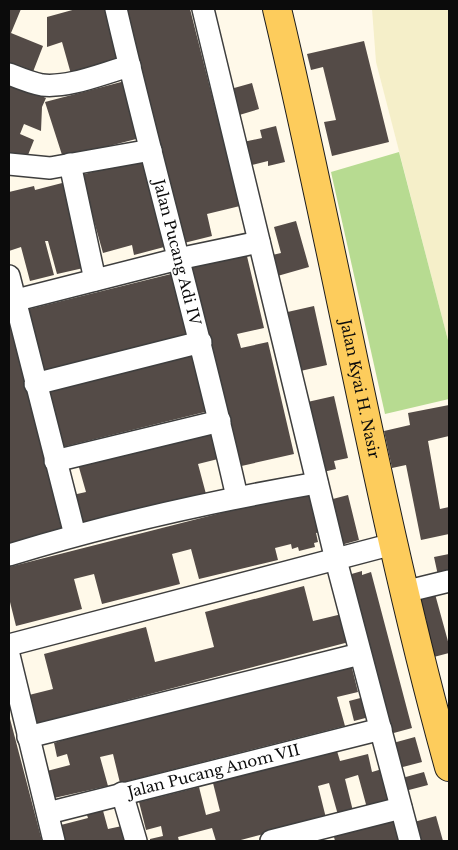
<svg xmlns="http://www.w3.org/2000/svg" width="458" height="850" font-family="'Libre Baskerville',serif">
  <style>
    .farmland { fill: #f5efc9 }
    .forest { fill: #b7db91 }
    .building { fill: #544b47 }
    .lines { fill: none; stroke-linecap: round; stroke-linejoin: round }
    .minor-casing { stroke: #3e3e3e; stroke-width: 24 }
    .major-casing { stroke: #1c1c1c; stroke-width: 30 }
    .minor { stroke: #fff; stroke-width: 21 }
    .major { stroke: #fdcc5c; stroke-width: 28 }
    .labels { text-anchor: middle; stroke-width: 5; stroke-linejoin: round; paint-order: stroke }
    .street-label { font-size: 15px; fill: #0b0b0b; stroke: #fff }
  </style>
  <rect width="100%" height="100%" fill="#fff9e9"/>
  <path class="farmland" d="M372,9h77v335l-73,-282z"/>
  <path class="forest" d="M399,152l50,192v55l-64,15 -54,-242z"/>
  <path class="building" d="M9,9h12l-10,24 32,13 -12,31 -22,-9z
    M76,9h29l14,51 -48,14 -9,-32 -15,5v-30z
    M124,9h66l50,197 -33,8 5,22 -28,7z
    M364,41l25,101 -57,14 -8,-34 12,-2 -13,-53 -12,3 -4,-16z
    M125,81l15,57 -77,20 -18,-56z
    M9,83l37,15 -4,9 -1,24 -17,-7 -4,10 14,6 -8,20 -17,-6z
    M252,83l7,26 -23,7 -9,-26z
    M276,126l9,36 -17,4v-5l-20,5 -5,-24 19,-4 -2,-8z
    M144,158l24,88 -34,9 -2,-10 -29,8 -22,-78z
    M66,182l22,85 -31,7 -9,-33h-3l9,34 -24,6 -9,-34 -12,4v-59l25,-6 1,4z
    M296,221l13,46 -35,10 -6,-21 13,-3 -7,-26z
    M246,252l18,76 -27,6 4,14 27,-6 26,112 -57,13 -48,-201z
    M175,273l16,62 -154,37 -16,-61z
    M314,306l13,59 -31,7 -13,-59z
    M9,318l54,216 -54,13z
    M193,347l16,64 -154,38 -15,-58z
    M334,396l14,62 -14,3 2,8 -17,4 -16,-70z
    M449,405v31l-21,5 12,68 9,-2v27l-28,6 -15,-75 -14,3 -8,-37 26,-6 -2,-12z
    M210,426l8,33 -20,5 8,30 -131,33 -7,-31 18,-4 -8,-28z
    M311,490l11,42 -6,1 2,9 -4,1 1,4 -16,4 -1,-4 -6,2 -1,-5 -16,4 3,12 -79,19 -8,-30 -19,5 8,30 -78,20 -8,-30 -20,5 8,30 -66,17 -7,-28v-31z
    M348,495l11,45 -18,5 -12,-45z
    M449,554v24l-10,2 -5,-23z
    M362,571v4l9,-3 41,156 -22,6 -42,-159z
    M304,586l9,35 29,-7 7,28 -317,83 -7,-29 28,-7 -9,-35 102,-27 9,35 59,-15 -9,-35z
    M435,594l14,51v8l-19,5 -9,-33 6,-2 -7,-25z
    M350,660l8,32 -21,5 8,29 -225,57 -7,-29 -13,3 8,29 -54,12 -7,-27 23,-6 -3,-11 -10,3 -3,-14 9,-3 -1,-6z
    M368,696l5,20 -19,5 -5,-20z
    M9,715l33,126h-33z
    M415,737l7,25 -23,6 -6,-25z
    M337,751l3,10 28,-7 4,18 10,-3 9,33 -24,6 -9,-33 -13,4 8,32 -15,4 -9,-32 -11,3 8,32 -89,23h-21l-4,-13 -34,9 1,4h-29v-2l13,-3 -2,-10 -15,4 -7,-28 60,-15 7,28 14,-4 -7,-28z
    M424,772l4,13 -23,6 -3,-13z
    M102,807l6,22 14,-3 4,15h-65l-4,-15 31,-8 -2,-6z
    M436,816l7,25h-24l-5,-19z
    M394,817l7,24h-66l-2,-8z"/>
  <g class="lines">
    <g class="minor-casing">
      <g id="minor">
        <path id="s1" d="M116,9c38,163 84,324 121,488"/>
        <path d="M203,9l133,551 74,281"/>
        <path d="M9,74c10,4 22,9 33,11 28,3 61,-12 88,-19"/>
        <path d="M9,164l41,4 101,-18"/>
        <path d="M70,164l25,116"/>
        <path d="M9,276l66,259"/>
        <path d="M9,302l169,-43 81,-17"/>
        <path d="M35,384l166,-42"/>
        <path d="M55,461l165,-40"/>
        <path d="M9,555c101,-31 204,-54 308,-72"/>
        <path d="M404,592l45,-11"/>
        <path d="M9,645l384,-101"/>
        <path d="M9,655l45,186"/>
        <path d="M28,737l332,-83"/>
        <path d="M122,793l14,48"/>
        <path id="s2" d="M48,813l333,-84"/>
        <path d="M271,841l130,-33"/>
      </g>
    </g>
    <g class="major-casing">
      <g id="major">
        <path id="s3" d="M277,9c60,252 103,509 172,758"/>
      </g>
    </g>
    <use href="#minor" class="minor"/>
    <use href="#major" class="major"/>
  </g>
  <g class="labels">
    <g class="street-label">
      <text dy="5" stroke="none"><textPath href="#s1" startOffset="251">Jalan Pucang Adi IV</textPath></text>
      <text dy="5" stroke="none"><textPath href="#s3" startOffset="389">Jalan Kyai H. Nasir</textPath></text>
      <text dy="5" stroke="none"><textPath href="#s2" startOffset="171">Jalan Pucang Anom VII</textPath></text>
    </g>
  </g>
  <rect width="458" height="850" fill="none" stroke="#0b0b0b" stroke-width="20"/>
</svg>
